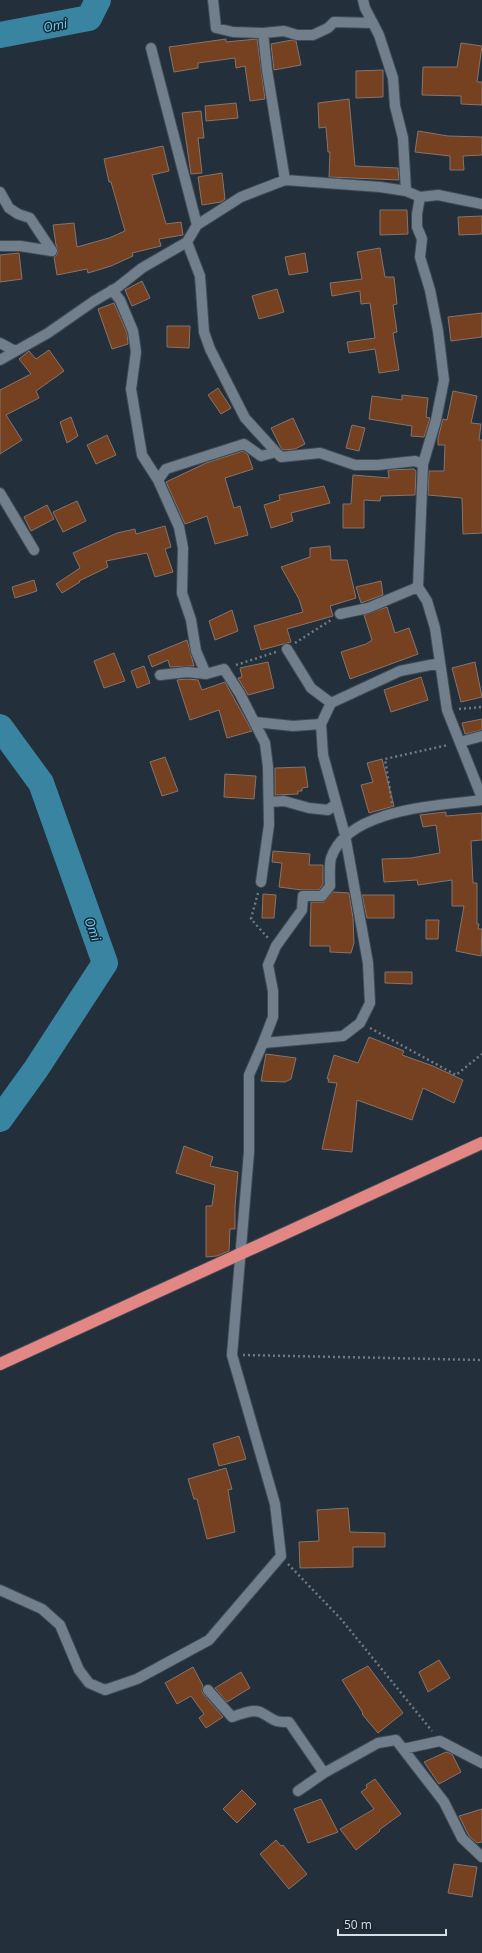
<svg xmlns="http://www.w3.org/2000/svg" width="482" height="1953" font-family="'Open Sans',sans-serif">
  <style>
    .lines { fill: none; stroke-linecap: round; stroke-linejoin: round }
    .river { stroke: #3884a1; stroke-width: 26 }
    .building { fill: #754120; stroke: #86746a }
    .minor-casing { stroke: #404b54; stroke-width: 12 }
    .highway-casing { stroke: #404b54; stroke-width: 14 }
    .path { stroke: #707a83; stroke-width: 2.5; stroke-dasharray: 2 3; stroke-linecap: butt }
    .minor { stroke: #717f8d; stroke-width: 10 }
    .highway { stroke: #e38785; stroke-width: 12 }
    .labels { text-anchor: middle; stroke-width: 3; stroke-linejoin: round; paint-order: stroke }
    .water-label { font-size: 13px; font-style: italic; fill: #65d2fc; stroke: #192530 }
  </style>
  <rect width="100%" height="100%" fill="#232f3a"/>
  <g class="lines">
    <path class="river" d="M0,35l89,-17 9,-18
      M0,727l41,56 64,180 -69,106 -36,50"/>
  </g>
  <path class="building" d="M226,39v3l31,-3 8,60 -15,2 -5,-35 -9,2 -1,-10 -37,5v5l-24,4 -5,-25z
    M292,40l4,1 5,24 -27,5 -3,-26z
    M461,43l21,3 -5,36h5v23l-21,-1v-8l-39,-1 1,-28h34z
    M383,70v27l-27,1v-27z
    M349,99l6,67 43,2 1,12 -70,-3 1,-25h-2l-2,-25 -7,1 -1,-25z
    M236,103l2,15 -32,3 -1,-15z
    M201,111l3,27h-6l4,35 -11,1 -9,-61z
    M418,131l30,5 34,1v18l-19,1 1,14h-14v-14l-35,-4z
    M163,146l6,25 -17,4 14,49 15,-2 2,13 -24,4 2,7 -29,7 1,3 -22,10 -23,7 -1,-4 -30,6 -3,-18 3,-2 1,-4 -2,-6 -3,-20 21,-2 3,24 32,-9 16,-7 -14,-49h-2l-5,-23z
    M222,173l3,26 -4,3 -19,3 -4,-28z
    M380,210h27l1,24 -28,1z
    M482,216v18l-23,1 -1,-18z
    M380,248l5,29h9l3,27 -4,1 4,27 -4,1 6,37 -20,3 -4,-24 -26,4 -2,-11 28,-4 -5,-35 -9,1 -1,-13 -28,5 -2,-13 32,-4 -5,-27z
    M19,253l3,26 -22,3v-27z
    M305,253l3,19 -19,3 -4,-18z
    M142,281l8,17 -18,8 -7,-16z
    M277,289l7,23 -25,7 -7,-23z
    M114,303l13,30 1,11 -16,5 -14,-40z
    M482,313v24l-31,4 -3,-24z
    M167,326h23l-1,22 -22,-1z
    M49,350l15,21 -28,20 3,7 -33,17 16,25 -22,14v-64l31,-16 -12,-15 10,-8 7,8z
    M218,388l13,20 -10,6 -13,-19z
    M453,391l24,5 -6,27 10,1 -2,16h3v93l-19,1 -1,-36 -34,-3 1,-24h15l1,-26h-7v-7l5,-19 4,1z
    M402,395l26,3 -2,19 4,1 -6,19 -13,-1 1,-10 -43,-7 3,-23 30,4z
    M71,417l7,19 -11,7 -7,-21z
    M293,418l12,26 -10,5 -12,1 -3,-4 -9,-18z
    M352,425l13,3 -6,23 -13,-3z
    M107,435l9,20 -20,9 -9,-19z
    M243,451l5,4 5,14 -28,9 9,30 6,-2 8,29 -33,9 -8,-28 -22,8 -19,-42 40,-19z
    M414,469l2,2 -1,24 -34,1 -1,5 -16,-1v28h-21v-24h8l2,-29 36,3 -1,-8z
    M324,486l6,17 -39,10 2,8 -22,7 -7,-23 16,-5 -1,-5z
    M77,501l9,20 -23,11 -10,-20z
    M47,505l7,14 -23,12 -7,-14z
    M165,526l6,21 -6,2 8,23 -18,5 -8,-24 -41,8 2,6 -29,14 1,1 -18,11 -6,-9 24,-16 -7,-15 44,-20 18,-4 1,5z
    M330,546l1,14h16l9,38 -26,8 3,10 -46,13 4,13 -30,8 -7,-24 49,-14 -4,-13 -18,-32 29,-10v-9z
    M34,580l3,11 -22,7 -3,-11z
    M381,581l2,14 -22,8 -5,-16z
    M387,607l8,26 14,-5 9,26 -68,25 -9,-27 25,-8 6,-4 -8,-25z
    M232,610l6,21 -23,9 -6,-19z
    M187,640l7,26 -24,1 -2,-7 -16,7 -4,-11z
    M114,653l11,28 -21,7 -10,-27z
    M268,662l6,26 -26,7 -10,-17 4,-1 -2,-9z
    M475,662l7,35 -21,5 -9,-34z
    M144,666l6,17 -13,5 -6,-17z
    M421,677l7,23 -37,12 -7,-22z
    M187,679l11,1 4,10 23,-8 27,49 -25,7 -8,-28 -29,10 -13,-40z
    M482,719v11l-17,4 -3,-11z
    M165,757l13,34 -16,5 -12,-34z
    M382,759l12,47 -25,7 -8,-28 12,-3 -6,-19z
    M305,767l3,20 -6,1v3h-4v3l-23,1v-27z
    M225,774l31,2 -2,23 -30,-2z
    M446,812v4l36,-3v27l-11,1 2,42h4v41h2l-1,5h4l-1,27 -25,-5 8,-45h-12v-26l-34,5 -1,-5 -33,2 -2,-23 29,-1 29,-5 -4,-28 -13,2 -3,-12z
    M273,851l37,3 -1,11h14v19l-4,6h-17l-23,-3 3,-24 -10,-1z
    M333,892l16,1 4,25 1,25 -3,10 -21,-1v-6h-20l1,-44h13z
    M263,894l13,1 -2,23h-12z
    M362,895h32v23h-27z
    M426,920h13l-1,19h-12z
    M385,972h27v12l-27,-1z
    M369,1037l35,14 -2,4 31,11 30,14 -9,23 -31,-15 -11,32 -55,-20 -5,52 -30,-3 15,-66 -9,-1 1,-3h-2l7,-24 24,8z
    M266,1054l30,4 -5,21 -6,3 -24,-1z
    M184,1146l29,11 -3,9 28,6 -3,35v22h-5l-1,22 -12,5 -11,1v-51h6l3,-21 -39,-12z
    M239,1436l7,23 -27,7 -6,-22z
    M226,1468l6,21 -4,1 7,42 -28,7 -10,-40h-3l-6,-20z
    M348,1508l2,24 35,1v14h-32v20l-53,1 -1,-26 20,-1 -2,-31z
    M439,1660l11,18 -22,14 -9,-20z
    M368,1666l35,47 -25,20 -16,-19 1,-1 -21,-33z
    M193,1667l10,19 -1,5 1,3 20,23 -17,11 -7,-10 5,-4 -13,-18 -14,8 -12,-21z
    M241,1672l9,16 -23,14 -12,-14z
    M446,1752l6,2 9,18 -22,12 -15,-22z
    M375,1779l26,35 -22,16 1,1 -24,19 -16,-21 34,-20 -13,-17 6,-4 -1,-3z
    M242,1790l14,14 -19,19 -14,-14z
    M321,1799l17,33 -30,11 -14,-34z
    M482,1809v33l-5,1 -8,-7 -10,-20z
    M276,1840l5,6 2,-1 24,29 -18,15 -29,-35z
    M454,1864l23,3 -5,30 -24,-4z"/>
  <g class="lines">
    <g class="minor-casing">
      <path id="minor" d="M213,0l3,28 17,4 30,1 4,37 18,110
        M363,0l2,8 14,27 14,43 2,28 8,32 3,53
        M263,33l21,-2 13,4h16l15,-7 6,-6 39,1
        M151,48l46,177
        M0,192l9,16 9,6 12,4 22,33 -32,-5h-20
        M420,197l-3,17v13l5,12 -2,18 10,33 8,41 6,49 -8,40 -13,44 -5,123 9,14 8,27 12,82 35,88
        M187,242l13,34 4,56 6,17 35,69 31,34 5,5 39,-4 35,12h23l37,-4 8,3
        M112,290l8,10 13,31 3,21 -5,37 11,66 16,25 21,47 4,21 -1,45 9,27 5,31 10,23
        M0,343l15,8
        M0,360l48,-27 46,-32 24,-14 24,-19 45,-26 10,-17 44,-28 44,-17 95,7 26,4 14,6 18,-2 44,9
        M158,480l8,-11 78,-25 17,12 15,-4
        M0,493l34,57
        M340,614l28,-6 50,-21
        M287,649l24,39 20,15
        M160,675l27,-3 19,2 18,-5 16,25 25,49 3,24 1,58 -8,57
        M255,722l38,4 28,-2
        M460,742l22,-6
        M269,802l15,-1 25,7 19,2 8,-6
        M263,1043l10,-26v-26l-5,-26 8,-19 26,-36 1,-14h19l8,-10c0,-8 -1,-20 1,-28 17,-50 107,-52 151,-58
        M0,1590l42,19 18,16 19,45 10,13 16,7 32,-11 72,-39 72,-84 -6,-52 -43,-149 17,-203v-77l14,-32 80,-7 17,-13 10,-20 -2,-40 -23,-128 -22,-80 -2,-31 10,-21 69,-32 40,-8
        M208,1690l24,27c8,-3 20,-8 28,-5 15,7 10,10 29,10l35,51
        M403,1749l37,-8 42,22
        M298,1791l26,-18 54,-30 18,-3 48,62 18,36 20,19"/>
    </g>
    <g class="highway-casing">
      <path id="highway" d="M0,1364l482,-221"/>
    </g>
    <path class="path" d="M295,643l36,-23
      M236,665l40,-13
      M459,709l23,-2
      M392,803l-7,-44 63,-14
      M258,893l-7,26 17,19
      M370,1028l86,47 26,-21
      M243,1355l239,5
      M288,1564l53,55 91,112"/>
    <use href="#minor" class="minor"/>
    <use href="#highway" class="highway"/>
  </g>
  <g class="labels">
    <g class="water-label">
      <text transform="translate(55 25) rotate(-11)" y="5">Omi</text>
      <text transform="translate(93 929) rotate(70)" y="5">Omi</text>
    </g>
  </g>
  <path d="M338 1929v6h108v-6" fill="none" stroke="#d6dee5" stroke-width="2"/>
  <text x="344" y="1929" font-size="12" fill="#d6dee5" stroke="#192530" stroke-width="3" paint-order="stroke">50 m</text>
</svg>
